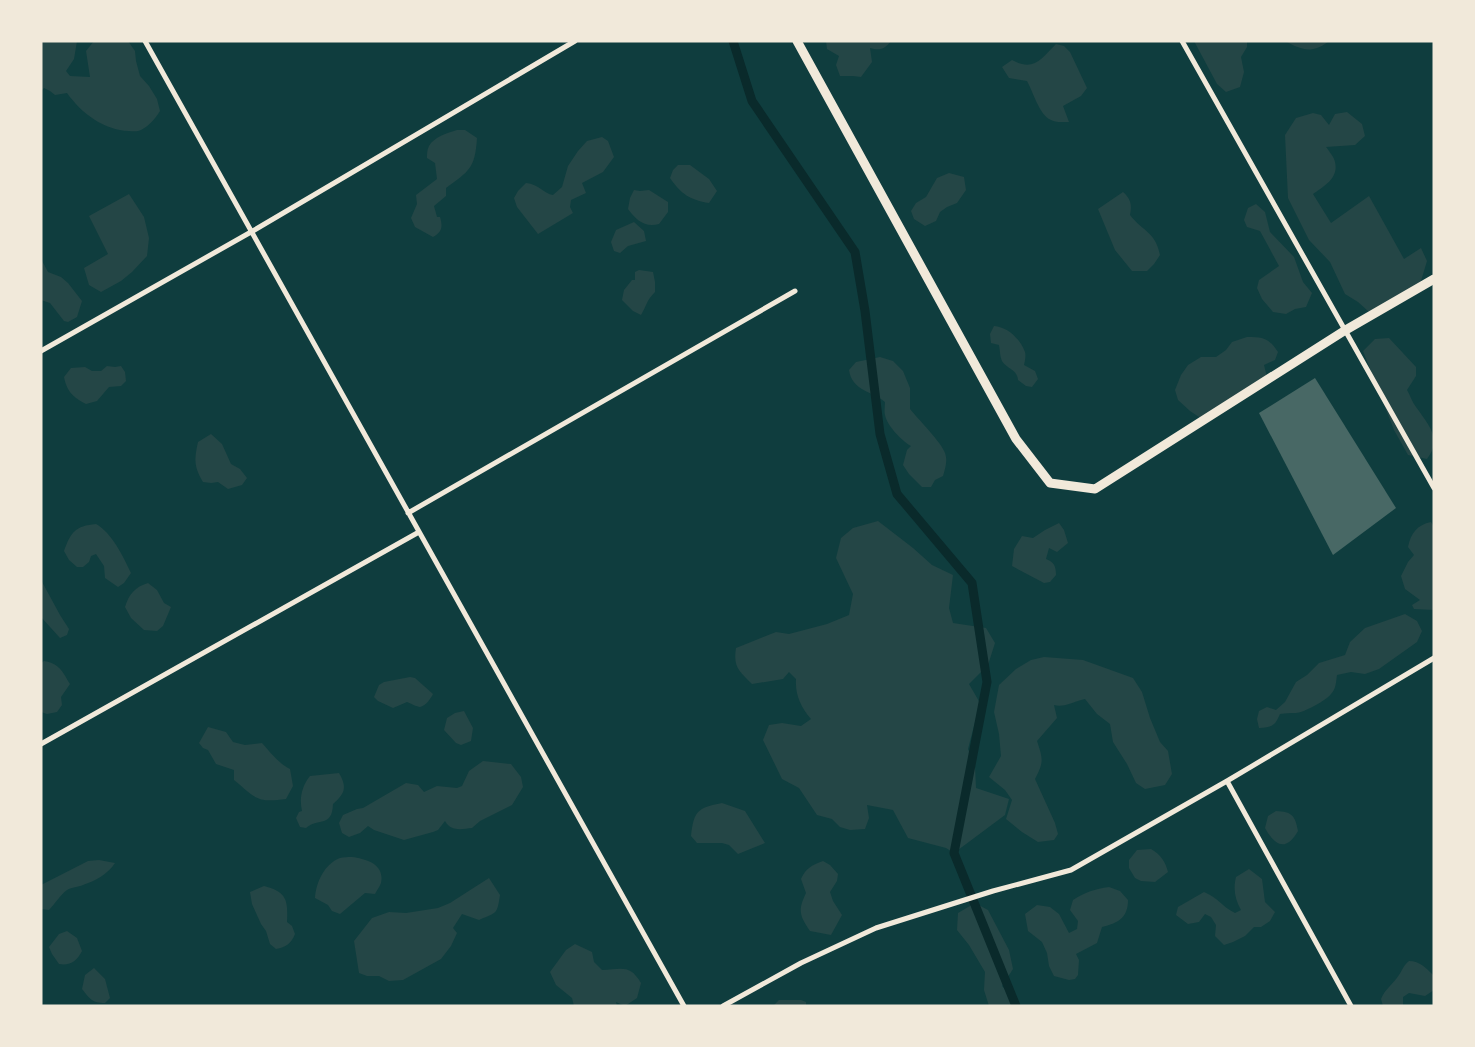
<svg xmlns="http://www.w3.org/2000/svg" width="1475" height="1047" font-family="Lora,serif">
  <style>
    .green { fill: #244646 }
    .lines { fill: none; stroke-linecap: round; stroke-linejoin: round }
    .stream { stroke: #0a2a2b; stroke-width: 9 }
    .building { fill: #486865 }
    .minor { stroke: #f1e9da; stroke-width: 5 }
    .tertiary { stroke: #f1e9da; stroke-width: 9 }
  </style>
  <rect width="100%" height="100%" fill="#0f3d3e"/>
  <path class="green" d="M41,41h36l-3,18 -8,12 4,5 20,1 -4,-26 8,-10h34l7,10 1,10 4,15 9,10 8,13 3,12c-5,8 -11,15 -19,19 -4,2 -8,1 -12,1 -25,-1 -47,-17 -62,-38l-12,2 -5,-4 -6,-3 -3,3z
    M826,41h65c-6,8 -11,10 -21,7l2,14 -11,15 -8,-1h-13l-4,-11 3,-9 -12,-7z
    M1194,41h53v6l-6,10 3,15 -4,15 -14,5 -9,-8z
    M1285,41h43v1c-17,12 -26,8 -43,-1z
    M1056,44l8,2 6,6 17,36 -6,8 -18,10 6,16c-7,0 -14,1 -20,-3 -10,-6 -16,-27 -22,-38l-18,-3 -7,-11 10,-7c22,12 29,-1 44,-16z
    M1347,112l15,12 3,12 -10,9 -29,2c3,4 8,10 9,15 4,16 -11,24 -22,32l18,29 38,-27 35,63 17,-11 6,13 -9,30 -34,20h-16l-10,-9 -13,-8 -15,-32 -21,-22 -21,-42 -3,-63 11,-17 17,-5 8,2 8,10 6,-11z
    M457,130h8l12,8c-2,31 -8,33 -31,50v8l-12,10 3,11h3c3,10 2,15 -7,20l-18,-10 -4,-9 6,-14 -1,-9 21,-16 -2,-16 -8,-5c0,-4 0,-8 2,-12 5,-9 18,-13 28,-16z
    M602,137l6,4 6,16 -11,15 -21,11 4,10 -15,7 -1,7 3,6 -35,21 -21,-27 -3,-9 4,-7 8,-8c13,1 18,11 27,12l9,-8 6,-21 10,-15 9,-10z
    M678,165h12l19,14 8,12 -8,12c-19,-3 -28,-9 -39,-25l3,-8z
    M949,173l15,4 2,13 -9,13 -10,4 -7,5 -4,9 -11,5 -11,-7 -3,-8 5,-8 10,-6 11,-19z
    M634,190l6,1 9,-1 19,12v10l-9,12c-14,4 -23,-4 -31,-15l2,-11z
    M1123,192c8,7 9,13 7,23 13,17 25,16 30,40l-6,9 -7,7h-15l-17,-21 -17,-41z
    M129,194l15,23 5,21 -2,18 -15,16 -11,9 -20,11 -12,-7 -5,-17 24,-14 -19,-38z
    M1256,204l9,8 5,20 24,25 9,25 9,11 -6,14 -11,2 -9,5 -13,-2 -11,-13 -5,-11 2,-8 20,-14 -19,-35 -13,-4 -3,-7 4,-12z
    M634,222l10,9 2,10 -18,5 -8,7 -6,-2 -3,-9 5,-12z
    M41,259l7,13 13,5 7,6 14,18 -5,16 -9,5 -4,-1 -14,-18 -9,-3z
    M639,270l14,2 2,10v10c-9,9 -8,13 -14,23l-8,-4 -11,-11 2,-10 8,-10h3v-8z
    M994,326c14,1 26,13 31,26 1,4 0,9 -1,13l11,6 3,8 -6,8 -6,-1 -8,-6c-1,-11 -11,-11 -16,-19 -2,-4 -2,-11 -3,-16l-8,-2 -1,-9z
    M1247,337c16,0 22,1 31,15l-3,8 -11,5 3,12 -65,42 -12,-8 -12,-11 -3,-10 6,-15 7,-10 13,-8h15l10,-7 6,-8z
    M1389,338l27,29v9l-9,14c3,5 5,12 9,17 12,17 27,32 11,52l-19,-4 -14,-25 -31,-79 12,-12z
    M880,357l13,4 10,10 7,17v21c8,10 32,34 35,44 3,8 0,16 -2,23l-8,4 -4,7h-9l-13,-13 -6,-9 4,-15 4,-4c-9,-5 -24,-20 -26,-31 -1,-4 0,-9 0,-13 -13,-11 -33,-11 -36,-32l7,-8z
    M107,366l8,1 6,-1 4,6 1,9 -5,5 -12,1 -12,14 -11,3c-13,-7 -19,-12 -22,-27l7,-9 14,-1 7,4h9z
    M211,434l11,10 9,20 9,5 7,9 -5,7 -14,4 -10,-7 -7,1 -8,-1c-9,-15 -9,-22 -5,-40z
    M878,521l35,27 19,17 21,10 -4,33 4,15 33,5 9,15 -7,22 -19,19 11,19 -12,46 7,17 1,22 33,11 -4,16 -51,38 -8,-5 -38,-10 -15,-28 -26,-5 2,13 -4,11 -15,1 -10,-3 -8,-8 -15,-4 -18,-27 -17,-9 -19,-39 6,-15 13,-2 19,3 10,-7c-10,-12 -16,-24 -15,-40l-7,-7 -6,7 -31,5c-13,-13 -19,-17 -16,-36l40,-16 13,2 38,-10 22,-9 4,-21 -17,-36 5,-20 12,-10z
    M1431,522l3,5v83l-20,-1 -2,-4 8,-5 -15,-11 -4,-13 7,-14 6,-7 -6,-8c3,-14 9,-22 23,-25z
    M1059,523l5,7 4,13 -11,9 -8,-4 -3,11c8,3 10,7 10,16l-6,7 -6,1 -32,-17 2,-17 8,-13 11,2 12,-8z
    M96,524c16,9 27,32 35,49l-7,10 -6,4 -13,-9 -1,-12 -8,-12 -5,2 -2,6 -6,5h-6l-8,-7 -5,-9c7,-19 11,-25 32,-27z
    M41,580l19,35 9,14 -2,6 -7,3 -19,-21z
    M148,583l9,7 7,13 7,4 -8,19 -6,5 -13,-1 -13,-12 -6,-11c4,-13 10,-20 23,-24z
    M1405,614l12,7 5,10 -5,11 -38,27 -14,5 -14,-2 -14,3c-1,7 -1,14 -6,19 -4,6 -28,19 -35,19 -6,0 -10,0 -16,1 -5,12 -8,13 -21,14l-2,-9 2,-8 8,-4 9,3 9,-8 11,-20 11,-7 12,-12 26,-8 5,-13 15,-14z
    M1044,657l39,3 50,18 9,14 8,26 10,24 8,9 4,23 -7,11 -20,4 -9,-6 -9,-19 -14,-22 -3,-18 -13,-10 -12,-15c-10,2 -21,9 -31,6l3,13 -20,23c6,18 7,21 -2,38l20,44 3,11 -4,6 -16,2 -16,-10 -16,-13 6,-19 -7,-10 -16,-13 12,-21 -2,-22 -5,-22 5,-27 17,-16 15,-9z
    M44,661c16,3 18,10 26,23l-9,13 1,8 -5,7 -10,2 -6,-2v-49z
    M410,677l5,1 18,16c-2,4 -7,12 -13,13 -3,0 -10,-4 -13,-5l-14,6 -15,-7 -4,-4 5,-12 5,-3z
    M464,711l9,17 -2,13 -10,4 -5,-2 -12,-13 3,-12 8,-5z
    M208,727l18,5 7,10 12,3 17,-2c8,9 16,20 28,26l3,17 -7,13c-30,4 -30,-1 -52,-19v-10l-18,-6 -8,-14 -5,-2 -4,-5z
    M483,761l28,3 10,13 2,10 -11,18 -32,16 -8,7c-10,1 -21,4 -27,-7l-7,9 -5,2 -29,8 -30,-10 -6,-4 -8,7 -11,4 -7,-4 -3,-10 4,-8 14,-6 6,-1 43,-25 12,2 6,7 13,-6 20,2 5,-2 7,-15z
    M339,773c9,15 5,21 -6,31 -1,24 -14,13 -27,24l-6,-1 -4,-9 3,-6 3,-1c-3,-13 0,-25 8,-35z
    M722,803l23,8 20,32 -27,11 -9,-9 -7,-2h-25l-6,-7c3,-25 6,-28 31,-33z
    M1276,811c16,1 19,4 22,20 -12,21 -23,15 -33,-3l3,-12z
    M1151,849c10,6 14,12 17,23l-13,10 -14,-1 -6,-3 -6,-10v-8l8,-10z
    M352,857c14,2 33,7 29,26 -1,3 -4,7 -6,11l-10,-1 -25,21 -8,-3 -4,-6 -13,-7c1,-15 9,-34 25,-40 3,-1 8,-1 12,-1z
    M99,860l16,3c-7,11 -20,18 -32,22 -5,2 -11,2 -16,5 -7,5 -12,14 -18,20l-8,-1v-24l47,-24z
    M823,861l7,4 8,9 -1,7 -7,11 3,9 9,14 -11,20 -21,-4c-11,-16 -12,-21 -4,-38l-5,-14c5,-11 11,-14 22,-18z
    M1249,869l13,10 3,23 10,10 -5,9 -9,6h-7l-9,9 -12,6 -9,3 -9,-9 1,-11 -5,-8 -6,-3 -6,8 -11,2 -12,-9 2,-8 26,-15c15,6 18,15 31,21l6,-3c-6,-11 -8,-21 -5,-33z
    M489,878l11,17c-3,20 -3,17 -21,25l-17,-6 -9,14 4,5 -6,13 -10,13 -38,21 -14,1 -10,-5h-12l-8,-3 -5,-32 18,-23 17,-6 17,1 32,-5 12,-5z
    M264,886c23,6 24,14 23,36l5,4 3,8c-4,10 -9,13 -19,15l-6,-5 -4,-13 -5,-7 -9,-20 -2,-12z
    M1109,887l11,4 8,9c0,18 -10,23 -26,27l-5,16 -21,11 3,6 -1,15 -3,4 -6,1 -15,-4 -5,-10 -2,-13 -5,-11 -14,-11 -3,-17 12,-9 13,2 9,7 10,19 8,-4 1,-8 -8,-11 3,-10c12,-8 22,-11 36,-13z
    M975,903l13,7 21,40 4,19 -11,17 19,20h-32l-5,-16 1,-18 -16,-27 -12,-15 1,-17z
    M67,931l10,7 5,13c-5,10 -12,15 -23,13l-7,-10 -3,-7 10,-13z
    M575,944l17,8 2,10 8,8c20,-1 28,-6 39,13l-4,15 -12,8 -9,-4 1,4h-43l-2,-8 -16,-13 -6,-13 16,-22z
    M1409,961c11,0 17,7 25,15v14l-9,6 -16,-3 -6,4v9h-20l-2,-7c4,-10 12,-15 18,-24 4,-6 4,-9 10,-14z
    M94,968l11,11 5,19 -5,5c-13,0 -15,-4 -23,-14l3,-14z
    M779,1000h22l5,2v4h-33z"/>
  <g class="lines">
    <path class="stream" d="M733,41l19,60 103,151 10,59 15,123 17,60 75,89 15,99 -33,171 62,153"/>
  </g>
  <path class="building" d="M1315,378l81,130 -63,47 -74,-142z"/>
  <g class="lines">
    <path class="minor" d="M145,41l539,965
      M1182,41l252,447
      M41,351l210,-119 324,-191
      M408,513l387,-222
      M41,744l378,-212
      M1227,781l124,225
      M723,1006l78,-43 75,-35 117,-37 78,-21 156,-89 207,-123"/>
    <path class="tertiary" d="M797,41l219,398 34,44 45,6 249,-158 90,-52"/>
  </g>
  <rect width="1475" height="1047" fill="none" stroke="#f1e9da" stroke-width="85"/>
</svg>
